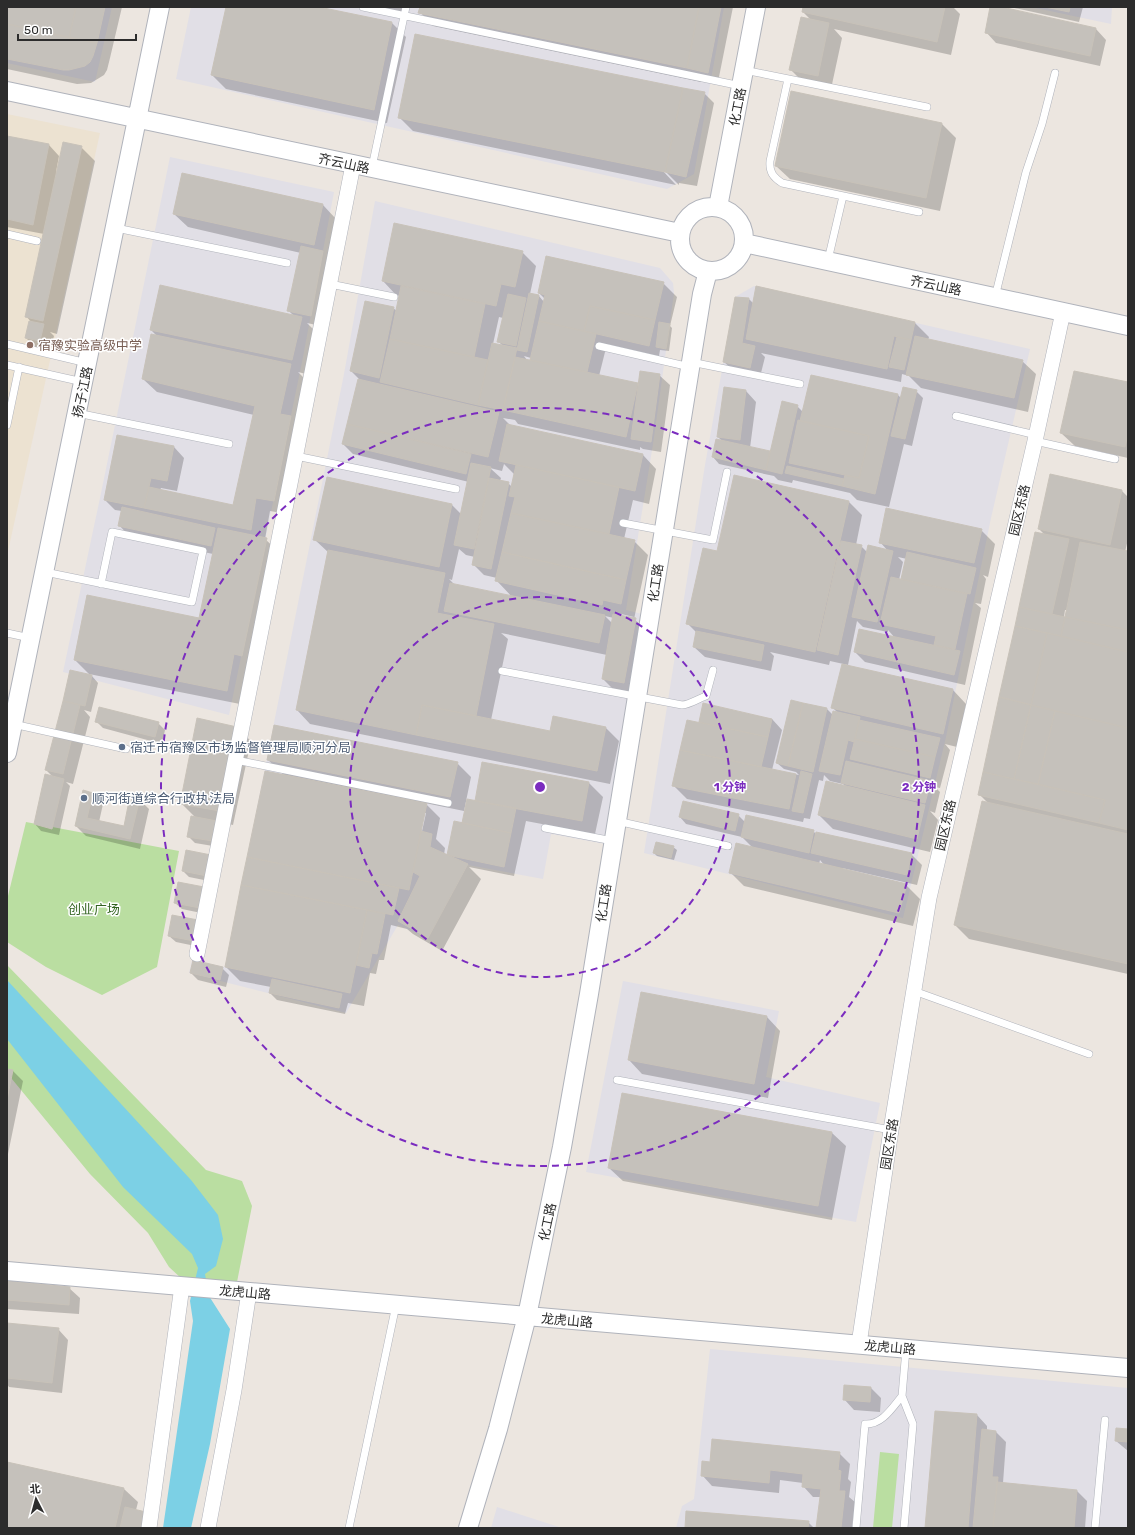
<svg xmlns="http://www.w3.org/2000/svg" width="1135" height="1535" font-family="Rubik,'Noto Sans SC',sans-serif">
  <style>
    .industrial { fill: #e1dfe6 }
    .education { fill: #ece2d1 }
    .green { fill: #badea1 }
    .water { fill: #7cd0e5 }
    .shadow { fill: #0003; fill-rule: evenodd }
    .building { fill: #c5c1bb; stroke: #c8c2b9 }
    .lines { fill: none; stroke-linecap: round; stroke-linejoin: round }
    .service-casing { stroke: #b0b3bb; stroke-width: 8 }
    .minor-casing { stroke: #b0b3bb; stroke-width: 16 }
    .tertiary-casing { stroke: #b0b3bb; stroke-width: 20 }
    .service { stroke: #fff; stroke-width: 7 }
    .minor { stroke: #fff; stroke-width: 15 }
    .tertiary { stroke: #fff; stroke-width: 18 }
    .ring { fill: none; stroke: #7b2cbf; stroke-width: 2; stroke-dasharray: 7 5 }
    .education-dot { fill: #8d6e63; stroke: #fff; stroke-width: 1.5 }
    .service-dot { fill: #5c6f8a; stroke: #fff; stroke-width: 1.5 }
    .labels { text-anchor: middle; stroke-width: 3; stroke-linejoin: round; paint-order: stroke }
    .street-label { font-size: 13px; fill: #2c2c2c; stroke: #fff }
    .education-label { font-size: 13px; fill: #785e54; stroke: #fff; text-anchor: start }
    .service-label { font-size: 13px; fill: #4e5e75; stroke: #fff; text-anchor: start }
    .park-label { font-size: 13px; fill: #336421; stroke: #fff }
    .centre { fill: #7b2cbf; stroke: #fff; stroke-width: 2 }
    .ring-label { font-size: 12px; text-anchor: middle; font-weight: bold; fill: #7b2cbf; stroke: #fff; stroke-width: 3; stroke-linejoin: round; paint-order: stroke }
  </style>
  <rect width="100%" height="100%" fill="#ece6e0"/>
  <path class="industrial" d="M7,7h105l-17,75 -88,-19z
    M191,7h533l-30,167 -27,15 -491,-110z
    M1031,7h81l-1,17z
    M170,157l164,35 -32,170 -73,353 -166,-43 37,-174z
    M375,201l285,67 13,15 1,10 -21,151 -27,166 16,4 -37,230 -54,-10 -8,45 -75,-14 -40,73 -30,-13 -52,88 -157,-40 3,-13 33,7 119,-593z
    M754,286l276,63 -39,169 -45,219 -43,181 -259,-65 61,-388 30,-168z
    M623,981l156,30 -13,66 114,26 -24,119 -270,-50z
    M710,1349l418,39v140h-452l6,-22 12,-7z
    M497,1507l65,21h-71z"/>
  <path class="education" d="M7,114l93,19 -93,423z"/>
  <path class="green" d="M26,822l153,29 -22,116 -55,28 -56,-28 -39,-25v-42z
    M7,965l199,205 36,11 10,25 -15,76 -55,-3 -13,-12 -21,-34 -58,-59 -83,-101z
    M880,1452l19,2 -7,74h-19z"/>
  <path class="water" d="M7,980l184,200 27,35 5,24 -7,27 -11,8 4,22 21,33 -20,115 -19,84h-28l30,-207 -3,-20 8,-33 -6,-14 -69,-67 -116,-148z"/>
  <path class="shadow" d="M7,7h115l-12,51 -3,12 -3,5 -13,8 -14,1 -70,-15z
    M227,7h88l77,16 14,14 -19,86 -161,-34 -14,-14z
    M372,7h37l-2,8z
    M421,7h312l-15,75 -17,-3v3l-268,-56 -13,-14z
    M804,7h149l7,7 -9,41 -117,-26 8,9 -11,51 -27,-6 -14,-14 22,-48 -9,-9z
    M991,7h7l98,22 10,11 -6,26 -104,-23 -10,-11z
    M1010,7h73l-4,15z
    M792,92l150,32 14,14 -16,73 -150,-32 -14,-13z
    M704,93l10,10 -17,83 -18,-3v2l-14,-14h-2l13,14 -263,-54 -14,-14z
    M7,137l42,8 10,11 -3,16 1,1 24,-26 14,14 -38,173 -7,-2 4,4 -4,15 -14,-3 -10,-10 6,-15 -6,-7 18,-82 -37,-7z
    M323,205l13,14 -15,107 -14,-3 9,9 -10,42 -8,-2 7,7 -18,135 -17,-3 -5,28 15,14 -40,151 -151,-30 -14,-14 125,-41 13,-65 -84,-18 -10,-11 3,-14 -7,-1 -10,-10 69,-53 10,11 -7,33 -16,-3 -1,2 74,16 20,-91 -97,-23 -14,-13 15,-42 -7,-7 143,-14 -5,-5 12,-58 -113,-26 -14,-13z
    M522,252l14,14 -6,28 9,2 5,6 1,-3 -6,-6 124,-10 14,14 -7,29 2,2 -3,23 -9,-1 -1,6 -52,-12 -8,32 38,8 2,3 20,-12 11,10 -9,67 -18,-3 -3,-2v3l-122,-26 -3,-4 -12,-2 9,9 131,28 13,14 -7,35 -16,-4 -9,39 10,2 14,14 -14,64 12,11 -11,63 -22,-4 -10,-10 4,-24 -106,-22 7,6 -17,81 60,12 54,-5 14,14 -9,43 -300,-60 -13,-14 32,-157 -15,-14 13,-61 125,27 10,10 7,-33 -116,-28 -10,-10 16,-65 -8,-8 42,-63 4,3 3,-15 -4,-1 -13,-14zM499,317l4,1 -5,23 5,5 -10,-2zM524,356l7,2v3l-4,-1zM504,464l10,10 -2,13 -4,-4 -8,-2 1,-3 -11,-10 12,3zM459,549l7,6 9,2 -2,7 11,11 13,3v3l15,16 -57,-12 -6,-6 3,1zM617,613l17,4v2l-18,-3zM605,616l9,2 -1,6z
    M757,288l158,35 14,14 -1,3 94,21 14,13 -8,38 -107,-24 -12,-12 -7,-2 -1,8 -140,-29 4,4 -5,20 -25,-5 -11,-10 25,-63 5,5z
    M811,376l87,19 3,3 15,-7 7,7 -11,48 -8,-2 -15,63 -32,-7 -7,-7 -57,-13 -1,3 -14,-3 -4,-4 -55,-12 -6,-7 3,-17 6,1 -4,-4 28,-46 10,11 -6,46 21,5 26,-47 6,6z
    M1128,383v75l-53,-12 -14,-13z
    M1122,491l6,6v42l-3,13h3v422l-159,-35 -14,-14 33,-122 -9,-9 57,-261 9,2 -6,-6zM1065,610h2l-1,8 -2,-1z
    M849,502l13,13 -6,30 5,1 6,6 21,-1 -8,-9 101,-12 14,14 -7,33 -5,-2 3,4 -5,25 -6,-1 6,5 -16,77 -100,-23 -10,-10 40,-14 -7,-8v2l-25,-5 -6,-6 -9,44 -18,-4 -1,4 -59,-13 4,4 -3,15 -66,-14 -11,-10 3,-14 -10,-10 31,-70zM898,557l9,2 -5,20 3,2 -6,-1 4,-18z
    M92,676l6,7 -7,29 -7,-2 6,7 -17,67 -7,-2 4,4 -11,49 -18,-4 -6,-7 19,-46 -8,-8 18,-69z
    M953,690l13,14 -9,43 -12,-3 5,6 -10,38 -5,-1 5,5 -5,21 -5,-2 8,9 -8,32 -97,-23 -14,-14 27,-28 -3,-3 -13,-3 -6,-6 -1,6 -4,-1 -9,39 -6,-1 -1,4 -116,-23 -13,-13 26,-63 4,-18 68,14 10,11 -10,40 27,5 -3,-3 -12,-3 -7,-6 50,-54 6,6 5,-2 -5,-5z
    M96,721l62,2 7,7 -3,14 -59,-16z
    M237,728l14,13 -18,84 -17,-4 3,26 -24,-4 -7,-7 7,-19 -14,-14z
    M268,760l189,3 14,14 -7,34 -39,-8 15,15 -4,21 9,9 -1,7 4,1 27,-54 114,-19 14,14 -8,37 -69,-13 -12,55 -45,-9 12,12 -39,72 -29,-17 -6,-5 -16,-4 -7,35h-5l-3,14 -6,-1 -6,33 -16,-3 -3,11 -68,-14 -7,-7 1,-6 -31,-6 -14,-14 40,-195 18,3zM424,813h2l-5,23h-2z
    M93,793l10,11 -4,18 25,5 15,-28 10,10 -9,40 -54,-13 -10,-10z
    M738,815l7,7 68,9 4,4 94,19 11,11 -5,20 -75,-17 -1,2 65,15 14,14 -7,27 -169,-40 -14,-14 24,-23 -12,-12 -56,-13 -6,-7zM820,860l5,6 -6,-2z
    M673,847l4,3 -3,10 -17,-4 -3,-3z
    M187,851l27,31 -25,-5 -6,-6z
    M179,883l27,31 -24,-5 -7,-6z
    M173,916l27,31 -24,-5 -7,-6z
    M222,968l7,7 -3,12 -28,-7 -7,-7z
    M767,1017l13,14 -12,67 -126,-24 -13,-14z
    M7,1070l6,1 10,10 -15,73h-1z
    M832,1133l14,13 -14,74 -209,-39 -14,-13z
    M7,1282l62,6 11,10 -1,16 -72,-5z
    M7,1324l51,5 10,11 -6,53 -53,-6 -2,-3z
    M871,1388l10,10 -1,14 -26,-2 -10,-11z
    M977,1415l10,11v5l9,1 10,10 -3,41 74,8 10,10 -2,27h-159z
    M1128,1430v21l-12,-10z
    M839,1453l11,11 -2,15 3,3 -2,15 6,5 -3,26h-35l4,-31h-8l-10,-11v-3l-23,-3 -1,13 -67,-7 -10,-11 9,-12z
    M7,1463l117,26 14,13 -2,8 19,18h-148z
    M808,1522l6,6h-128z"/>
  <path class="building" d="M7,7h69l-7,31 -62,-14z
    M76,7h29l-8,36 -28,-5z
    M226,7h93l73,15 -18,88 -163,-35z
    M420,7h279l-12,61 -269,-55z
    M699,7h22l-13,66 -21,-5z
    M803,7h142l-8,35 -135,-30z
    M990,7h12l94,21 -6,28 -105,-23z
    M1045,7h25l-1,5z
    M801,17l28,6 -11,53 -29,-6z
    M7,24l90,19 -4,13 -3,6 -5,4 -16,4h-6l-56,-11z
    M415,34l268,54 -18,84 -267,-54z
    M683,88l22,4 -19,85 -21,-5z
    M791,91l151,32 -16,75 -151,-32z
    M7,136l42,8 -16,81 -26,-6z
    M63,142l19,4 -39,175 -18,-4z
    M182,173l141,31 -9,41 -141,-31z
    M394,223l129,28 -8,36 -14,-3 -5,22 -114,-25z
    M301,246l22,5 -12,65 -24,-5z
    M546,256l118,26 -9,38 -65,-14 -6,25 -45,-10 6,-26 -7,-2z
    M160,285l142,32 -10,43 -142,-30z
    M401,286l84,18 -11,53 -84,-18z
    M756,286l159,36 -4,18 -17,-4 -7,33 -141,-30z
    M529,293l10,2 -12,57 -10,-2z
    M508,294l18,4 -10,48 -19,-4z
    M735,297l14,1 -7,45 13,3 -5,22 -27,-6z
    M365,301l29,6 -15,71 -29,-7z
    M590,306l65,14 -6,26 -65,-15z
    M29,321l15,3 -4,17 -15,-3z
    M539,321l57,13 -9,38 -57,-12z
    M659,322l11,2 -4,25 -10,-2z
    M151,334l140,30 -11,50 11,2 -17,85 -18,-3 -5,32 -107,-22 5,-21 84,18 22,-99 -113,-27z
    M915,336l108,24 -9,38 -108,-23z
    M897,337l14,3 -7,30 -15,-3z
    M390,339l98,21 -10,45 -98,-23z
    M492,343l25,5 -14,62 -25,-5z
    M515,357l123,26 -12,54 -123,-27z
    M640,371l20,3 -9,68 -20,-3z
    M1074,371l54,11v52l-3,13 -65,-14z
    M811,375l87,19 -23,100 -33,-8 3,-11 14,3 10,-42 -69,-15z
    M358,379l141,33 -11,45 -141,-33z
    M724,387l22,3 -6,50 -23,-3z
    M903,387l14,3 -12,49 -14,-3z
    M782,401l16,4 -16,69 -16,-4z
    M798,420l71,16 -10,42 -70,-15z
    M347,424l124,30 -5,20 -124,-30z
    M507,424l136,30 -8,37 -136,-30z
    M117,435l57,11 -7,35 -16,-3 -7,30 -40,-8z
    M716,439l54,12 -4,19 -54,-13z
    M471,463l20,4 -17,82 -20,-4z
    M516,465l103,22 -10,47 -98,-21 4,-16 -6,-1z
    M787,466l57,13 -2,7 -57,-13z
    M1050,474l72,16 -12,55 -72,-16z
    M734,475l115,26 -34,151 -129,-28 17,-76 14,3z
    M327,477l125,27 -13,63 -126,-27z
    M489,478l20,4 -18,87 -19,-4z
    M122,507l93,21 -4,18 -93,-20z
    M886,508l96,21 -8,34 -95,-20z
    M511,513l124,27 -9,40 -124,-28z
    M218,528l49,10 -25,118 -8,-2 -7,37 -153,-31 13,-65 112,23z
    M1035,532l34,7 -17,75 -33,-7z
    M841,541l21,4 -24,110 -21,-5z
    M1080,542l48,9v79l-63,-13z
    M868,545l25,6 -16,71 -25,-5z
    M328,550l117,23 -8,40 57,11 -18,92 -54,-11 -6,30 -120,-25z
    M502,552l124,28 -5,24 -18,-4 -1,5 -107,-24z
    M907,552l69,16 -6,26 -69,-15z
    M891,577l76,17 -12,55 -21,-4 2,-9 -56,-12z
    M450,583l155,32 -6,28 -155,-32z
    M1019,607l46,10 -4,19 -46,-10z
    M613,614l23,4 -12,65 -22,-4z
    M1065,617l63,13v22l-67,-16z
    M1015,626l32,7 -16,72 -32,-8z
    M859,629l101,22 -6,24 -100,-23z
    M696,631l68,14 -3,16 -68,-14z
    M1047,633l81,19v76l-97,-23z
    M842,664l111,25 -10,45 -112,-26z
    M70,670l22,5 -7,31 -22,-5z
    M999,697l32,8 -17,74 -31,-7z
    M791,700l12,3 -15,63 -12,-3z
    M63,701l17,4 -17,69 -18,-4z
    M703,703l69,16 -4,18 -69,-15z
    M803,703l24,5 -14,64 -25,-6z
    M422,705l128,26 3,-15 53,11 -9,44 -181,-36z
    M1031,705l24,6 -17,73 -24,-5z
    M99,707l60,15 -4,15 -60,-15z
    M833,711l27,6 -6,25 -6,-2 -8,35 -21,-4z
    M1055,711l73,17v102l-29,-7 6,-23 -67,-16z
    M197,718l40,9 -17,84 -40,-7z
    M687,720l81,17 -7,30 -81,-17z
    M859,720l81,18 -5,19 -80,-18z
    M274,725l184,37 -8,35 -183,-37z
    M855,739l80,18 -5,21 -80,-19z
    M680,750l116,24 -7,35 -117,-23z
    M846,761l85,20 -6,22 -84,-20z
    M482,762l107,20 -7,39 -107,-20z
    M265,771l162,32 -18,87 -162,-33z
    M801,771l11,3 -9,39 -11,-2z
    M983,772l122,28 -6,23 -121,-28z
    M45,774l19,5 -12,50 -18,-5z
    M826,781l99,24 -8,34 -99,-24z
    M83,790l10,3 -6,25 37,8 6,-30 10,2 -10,41 -55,-13z
    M467,799l49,9 -5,25 -49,-10z
    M683,801l56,13 -4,17 -56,-14z
    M982,801l146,33v130l-174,-39z
    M746,815l68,15 -5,23 -68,-16z
    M191,816l26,5 -4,20 -26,-4z
    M454,821l57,12 -7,34 -57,-12z
    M421,831l11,3 -2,13 38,17 -40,74 -30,-17 22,-45 -7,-4z
    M816,832l96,21 -5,22 -96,-22z
    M656,842l18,4 -3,12 -18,-5z
    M736,843l171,41 -8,29 -170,-40z
    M186,850l25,5 -4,21 -25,-5z
    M247,857l152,31 -6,27 -152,-30z
    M178,882l26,5 -4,21 -26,-5z
    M241,885l126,25 -17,83 -125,-26z
    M367,910l18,4 -8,40 -5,-1 -3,15 -13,-3z
    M172,915l26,5 -4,21 -26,-5z
    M193,960l30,7 -3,13 -30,-7z
    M272,979l70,15 -3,14 -70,-15z
    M641,992l126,24 -13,68 -126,-24z
    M7,1069l6,1 -6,30z
    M622,1093l210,39 -14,74 -210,-38z
    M7,1281l63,6 -1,18 -62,-5z
    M7,1323l52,5 -7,55 -45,-5z
    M844,1385l27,2 -1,15 -27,-2z
    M935,1411l42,3 -9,114h-43z
    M1116,1428l12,1v13l-13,-1z
    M982,1429l14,2 -4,46h6l-5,51h-20z
    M712,1439l128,13 -2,18 3,1 -2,20h6l-4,37h-25l5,-39 -19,-2 1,-13 -33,-4 -1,13 -68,-7 1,-15 8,1z
    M7,1462l117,26 -9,40h-108z
    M997,1482l80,8 -3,38h-81z
    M125,1507l21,5 -4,16h-22z
    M686,1511l123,10 -1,7h-123z"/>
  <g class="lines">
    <g class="service-casing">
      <path id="service" d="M363,7l378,79
        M744,70l183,37
        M788,79l-18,82c-1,11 3,16 12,22l137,29
        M372,167l34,-160
        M116,228l171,35
        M7,234l30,7
        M828,260l15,-64
        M330,284l64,13
        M995,297l31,-125 16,-48 13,-51
        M7,344l80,19
        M599,346l91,21
        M691,362l109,22
        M7,365l76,17
        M77,413l152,31
        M956,416l80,19
        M7,425l12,-58
        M1035,441l80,18
        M296,456l160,33
        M623,523l90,17 14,-68
        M45,572l147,30 11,-51 -91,-19 -11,52
        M7,633l23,5
        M502,671l180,34c9,-1 15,-6 24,-9l7,-26
        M13,724l113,25
        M236,760l212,43
        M617,821l111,25
        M545,828l68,13
        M914,991l175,63
        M617,1080l274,50
        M349,1528l47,-223
        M856,1528l9,-104c17,1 27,-16 37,-28
        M904,1528l9,-104 -11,-28 4,-47
        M1095,1528l10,-108"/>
    </g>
    <g class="minor-casing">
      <path id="minor" d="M197,954l156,-789
        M859,1344l32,-214 38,-232 106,-457 28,-129
        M149,1528l33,-242
        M208,1528l26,-138 15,-98"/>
    </g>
    <g class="tertiary-casing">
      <path id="tertiary" d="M7,91l673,142
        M680 239a32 32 0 1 1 64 0a32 32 0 1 1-64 0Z
        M718,207l38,-200
        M744,243l384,83
        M7,753l153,-746
        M7,1271l1121,97
        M468,1528l30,-99 29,-113 35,-169 27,-153 113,-700 6,-23"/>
    </g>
    <use href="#service" class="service"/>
    <use href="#minor" class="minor"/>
    <use href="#tertiary" class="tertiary"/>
  </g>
  <g class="ring">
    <circle cx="540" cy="787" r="190"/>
    <circle cx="540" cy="787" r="379"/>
  </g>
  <circle class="education-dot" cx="30" cy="345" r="4"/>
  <g class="service-dot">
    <circle cx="122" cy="747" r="4"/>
    <circle cx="84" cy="798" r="4"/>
  </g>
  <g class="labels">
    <g class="street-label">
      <text transform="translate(737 107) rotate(-79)" y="5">化工路</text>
      <text transform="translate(344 163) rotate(12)" y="5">齐云山路</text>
      <text transform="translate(936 285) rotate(12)" y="5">齐云山路</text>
      <text transform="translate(82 392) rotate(-78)" y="5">扬子江路</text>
      <text transform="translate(1019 510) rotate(-77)" y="5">园区东路</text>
      <text transform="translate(655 583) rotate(-81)" y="5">化工路</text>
      <text transform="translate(945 825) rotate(-77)" y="5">园区东路</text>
      <text transform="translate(603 903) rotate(-81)" y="5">化工路</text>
      <text transform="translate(889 1144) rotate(-81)" y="5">园区东路</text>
      <text transform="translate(547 1222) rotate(-78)" y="5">化工路</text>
      <text transform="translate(245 1292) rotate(5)" y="5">龙虎山路</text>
      <text transform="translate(567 1320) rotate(5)" y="5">龙虎山路</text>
      <text transform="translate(890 1347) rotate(5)" y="5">龙虎山路</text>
    </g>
    <g class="education-label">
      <text x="38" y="350">宿豫实验高级中学</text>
    </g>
    <g class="service-label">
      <text x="130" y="752">宿迁市宿豫区市场监督管理局顺河分局</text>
      <text x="92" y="803">顺河街道综合行政执法局</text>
    </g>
    <g class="park-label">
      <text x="94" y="914">创业广场</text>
    </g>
  </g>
  <circle cx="540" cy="787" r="6" class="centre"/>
  <g class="ring-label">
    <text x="730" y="791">1 分钟</text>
    <text x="919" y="791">2 分钟</text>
  </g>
  <rect width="1135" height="1535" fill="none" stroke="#2c2c2c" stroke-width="16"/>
  <g transform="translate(36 1499) rotate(354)" stroke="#ffffff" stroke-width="3" paint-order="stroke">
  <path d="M0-3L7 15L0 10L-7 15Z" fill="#2c2c2c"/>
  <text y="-6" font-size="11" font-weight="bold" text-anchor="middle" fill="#2c2c2c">北</text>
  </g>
  <path d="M18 34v6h118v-6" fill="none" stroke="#2c2c2c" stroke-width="2"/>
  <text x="24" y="34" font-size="12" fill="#2c2c2c" stroke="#ffffff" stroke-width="3" paint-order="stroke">50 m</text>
</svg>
